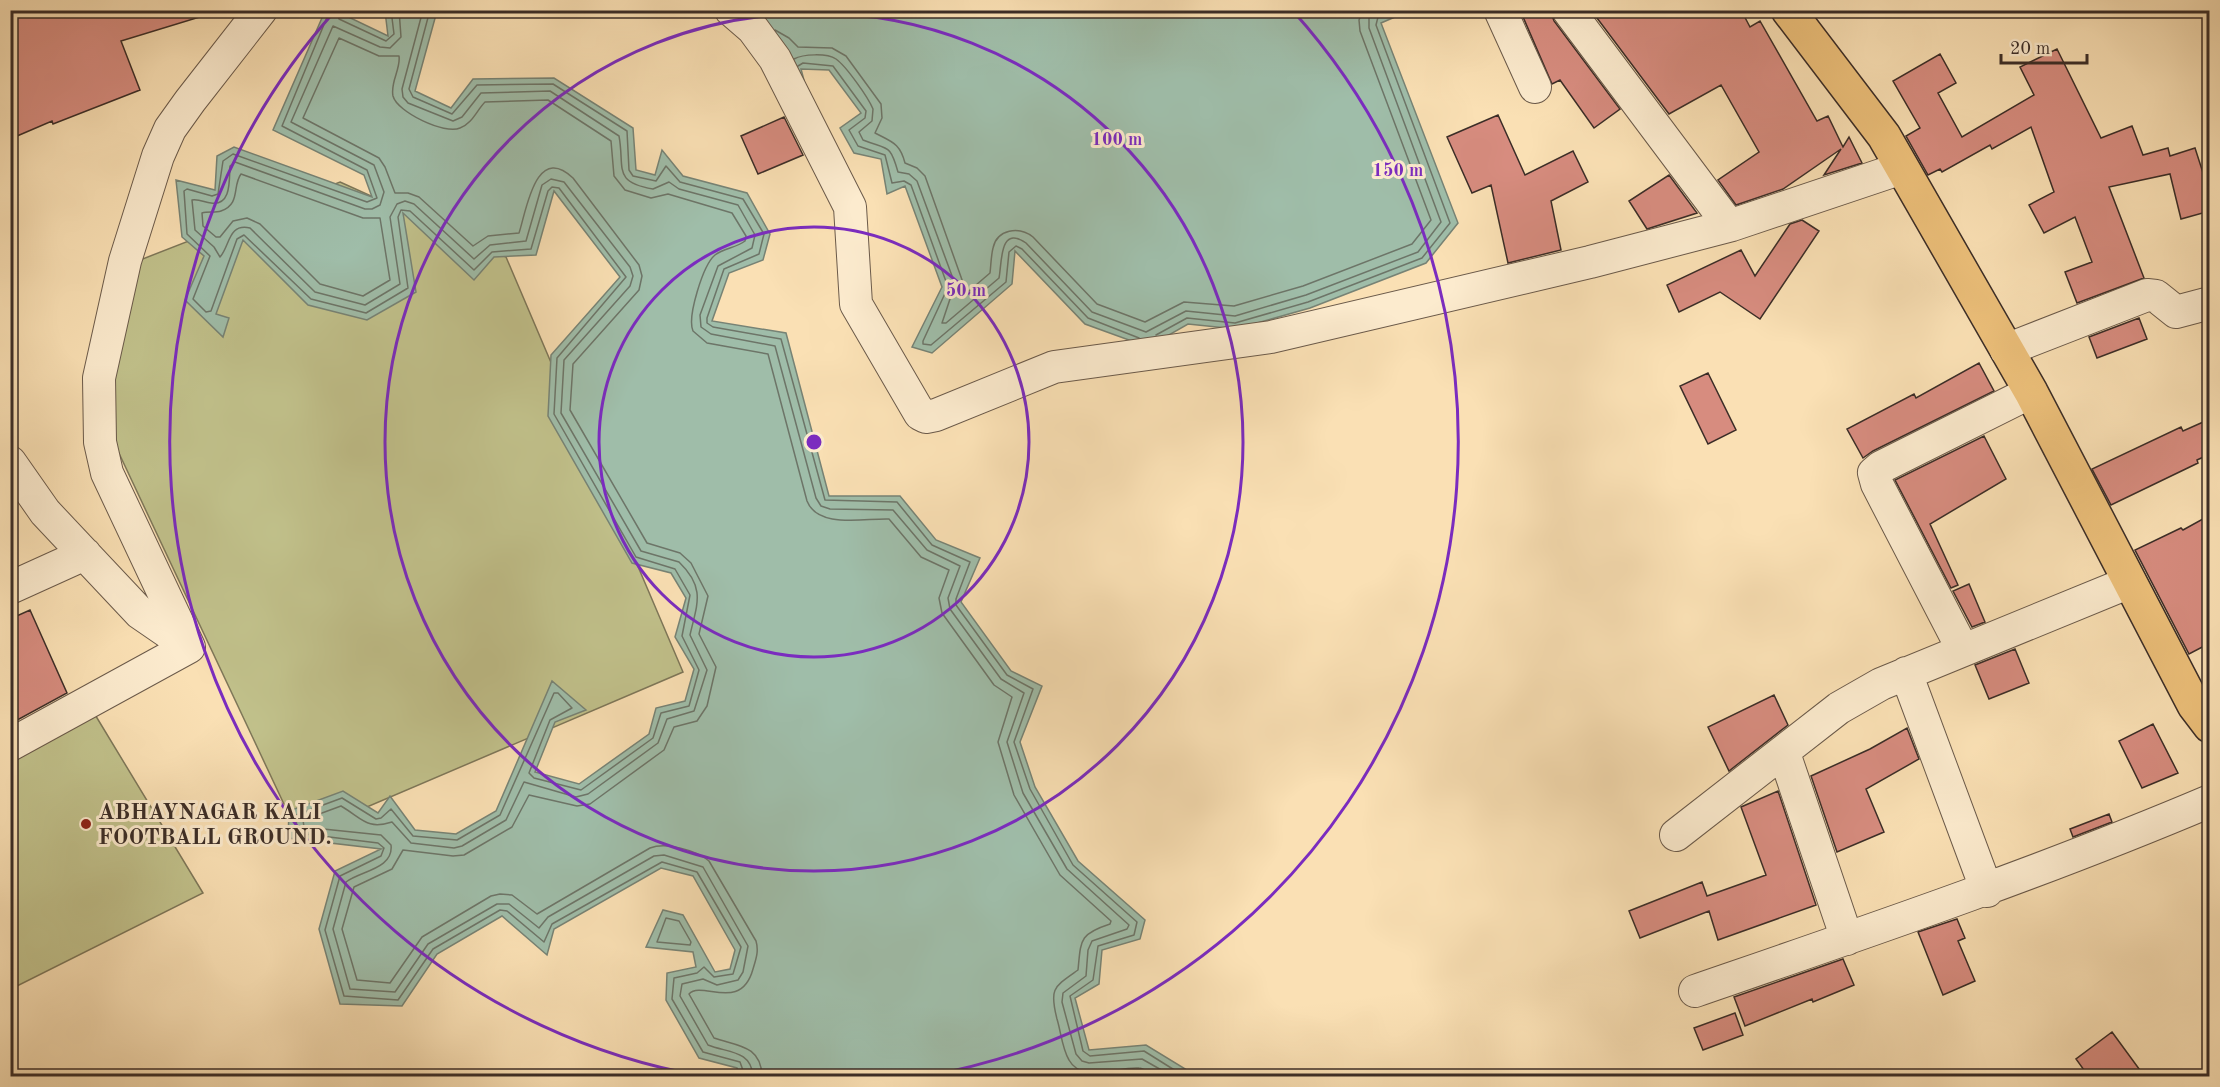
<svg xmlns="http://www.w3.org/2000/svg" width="2220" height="1087" font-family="'Old Standard TT',serif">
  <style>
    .green { fill: #c1c18b; stroke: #7e7759; stroke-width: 1.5 }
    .water { fill: #9fbda9; stroke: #778375; stroke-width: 1.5 }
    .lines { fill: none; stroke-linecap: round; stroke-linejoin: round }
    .shore { stroke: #6d7568; stroke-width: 1.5 }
    .building { fill: #d78c7f; stroke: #3b2d27; stroke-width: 1.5 }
    .minor-casing { stroke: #6b5a4a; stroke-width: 34 }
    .major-casing { stroke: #3b2d27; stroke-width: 36 }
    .minor { stroke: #fcebce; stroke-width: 32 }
    .major { stroke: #edc07a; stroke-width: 33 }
    .ring { fill: none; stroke: #7b2cbf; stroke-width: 3 }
    .poi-dot { fill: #8f2418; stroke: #fcebce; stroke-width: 2 }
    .labels { text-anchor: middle; stroke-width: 6; stroke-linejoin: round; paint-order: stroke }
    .poi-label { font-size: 22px; font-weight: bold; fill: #3b2d27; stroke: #fcebce; text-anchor: start }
    .centre { fill: #7b2cbf; stroke: #fcebce; stroke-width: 3 }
    .ring-label { font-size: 18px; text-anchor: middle; font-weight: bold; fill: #7b2cbf; stroke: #fcebce; stroke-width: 6; stroke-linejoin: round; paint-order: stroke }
  </style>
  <rect width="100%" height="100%" fill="#fae0b4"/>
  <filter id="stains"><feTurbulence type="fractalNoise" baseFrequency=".00333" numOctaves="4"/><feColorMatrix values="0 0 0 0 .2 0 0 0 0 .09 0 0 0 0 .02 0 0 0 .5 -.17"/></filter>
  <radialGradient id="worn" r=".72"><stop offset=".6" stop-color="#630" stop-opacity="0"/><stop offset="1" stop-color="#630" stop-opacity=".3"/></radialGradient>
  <path class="green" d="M340,182l166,75 177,415 -384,164 -198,-421 39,-155z
    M91,708l112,185 -192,96 -1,-233z"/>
  <path class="water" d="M755,10l654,1 -28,12 77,200 -32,40 -116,45 -74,21 -48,-5 -40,23 -63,-23 -70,-73 -3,33 -80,69 -20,-6 30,-60 -37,-101 -18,8 -6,-35 -27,-6 -14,-25 21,-15 -32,-43 -28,-1 10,38z
    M437,11l-22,80 36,17 22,-29 81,-1 79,50 3,42 19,5 7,-25 21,26 64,17 23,41 -7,26 -34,13 -17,48 74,12 43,163h71l36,44 44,18 -19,44 50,69 31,15 -22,56 15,45 43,74 67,59 -5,19 -38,11 -3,34 -24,14 14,52 57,-5 41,25 4,6h-451l-3,-8 -38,-10 -33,-58 1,-27 29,-6 -3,-15 -47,-5 17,-37 20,5 32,57 15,-3 5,-19 -42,-74 -32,-8 -107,61 -7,26 -45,-39 -65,38 -35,52 -62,-2 -21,-75 16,-58 46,-22 -93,-11 1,-27 54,-20 35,22 12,-17 25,34 41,4 40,-23 56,-130 34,29 -31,12 -20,50 44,12 70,-50 7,-26 29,-7 9,-32 -19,-32 11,-39 -15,-25 -39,-10 -84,-147 3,-61 69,-78 -66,-86 -18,64 -42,2 -20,23 -71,-67 13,79 -49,28 -59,-15 -65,-65 -27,74 13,4 -6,19 -38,-37 19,-44 -22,-19 -6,-57 39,10 2,-34 17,-9 138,50 -8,-22 -91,-45 52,-119h11l52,25 -3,-25z"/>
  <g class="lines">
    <path class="shore" d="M330,10l-48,116 85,44 10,28 -10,4 -134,-48 -10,7 -5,33 -6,2 -25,-7 -3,2 3,43 23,22 -17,43 13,13 5,-1 26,-72 7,-4 67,64 55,14 42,-25 -10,-71 3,-7 9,1 64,59 18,-18 39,-3 17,-58 4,-4 7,1 67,89 -69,81 -3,56 82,143 39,12 15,26 -8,41 17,34 -10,36 -28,7 -8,25 -72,52 -47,-12 -5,-5 21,-53 22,-12 -14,-15h-4l-54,122 -43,25 -44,-4 -22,-27 -10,9 -5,1 -34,-21 -46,17 1,18 81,10 6,5 -3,8 -41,20 -15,54 19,66 54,4 35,-51 67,-39 7,1 37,31 8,-18 110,-62 35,10 44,75 -8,27 -19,3 -10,-10 -7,6 -23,5 -2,21 31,53 37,10 5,14
      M335,10l4,9 47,22 8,-7 -3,-24
      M399,10l2,27 -11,11 -10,-1 -47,-21 -42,96 83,43 10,27 -4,13 -8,4h-7l-130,-47 -5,4c-1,13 2,40 -19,37 -7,-1 -12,-4 -19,-3l3,30 19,17 6,10c10,-11 8,-34 30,-29l65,64 50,13 35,-21 -10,-67 7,-13 8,-3 9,3 60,55 16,-14 36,-4 16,-56 9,-6 13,3 66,85 3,9 -3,10 -66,74 -3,53 80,138 38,11c27,26 18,42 11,73l17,35 -13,41 -27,8 -9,24 -70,51 -12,3 -52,-15 -18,38 -44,26 -8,2 -43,-5 -19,-21c-25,8 -29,-3 -51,-16l-38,14 1,7 77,8 10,10c3,24 -31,26 -45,37l-13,47 17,60 45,3 33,-48 69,-40h12l30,24 9,-11 106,-61 10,-1 39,12 45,79 -5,26 -5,8 -21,5 -14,-6 -21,5 -2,12 28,49c20,8 43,5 45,31
      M423,10l-21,79 1,8 5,6 45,18 9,-4 19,-24 69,-2 69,45c6,32 -7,46 34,53l16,-7 10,7 59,16 17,30 -3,13 -34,18 -18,49 1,12 10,7 64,12 41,152 5,8 9,3 63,1 34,40 33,16 -12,32 2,11 51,70 23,14 -17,49 16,51 44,76 62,56 -2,4 -35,12 -4,9 -2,26 -23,17 -1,9 14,52 6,7 7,2 53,-4 30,17
      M430,10l-21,79 4,8 39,17 25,-29 76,-1 74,47 2,39 4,6 23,5 10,-15 14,16 63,17 21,35 -5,20 -35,15 -17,49v5l6,4 68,12 44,161 72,2 35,43 38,17 -14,37v6l51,70 26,14 -19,53 16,47 43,76 64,57 -3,13 -36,11 -5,34 -23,16 13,55 7,5 54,-5 40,25
      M775,30l14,8 9,9 34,1 14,8 35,48 1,14 -7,15c17,9 25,10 30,30l12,5 8,8 41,115h3l21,-18c1,-8 1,-17 3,-25 4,-19 26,-22 40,-11l64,67 48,18 39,-20 50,4 69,-20 109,-42 19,-24 -71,-189 -1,-11 4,-10
      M794,59c9,-5 33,-6 42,0 10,7 32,38 37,50l-1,12 -13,11 4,8c25,10 27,3 35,32l11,2 8,7 38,103 -13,39h4l53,-45c3,-14 0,-54 27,-35l66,69 54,20 40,-21 49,5 71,-21 112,-43 23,-30 -72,-194v-10l6,-8
      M798,66l5,-3 30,3 33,45 -1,7 -16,12 9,16 27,9 7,28 12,-2 7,4 37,102 -25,54v3l8,1 75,-63 3,-30 7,-6 6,3 66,69 51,20
      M241,174l122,44h17l10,62 -27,16 -43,-12 -60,-60 -13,-6 -14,3 -13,16h-4l-13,-11 -1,-13c6,-2 13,0 19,-2 20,-7 11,-25 20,-37z
      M1156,335l31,-17 48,5 73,-21 114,-44 28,-35 -74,-198 2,-8 16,-7
      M666,918l13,3 12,21 -1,3 -33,-3z
      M762,1076c-1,-31 -25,-30 -48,-38l-25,-44c13,-14 52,19 64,-25 3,-10 6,-18 3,-28l-47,-80c-13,-11 -43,-19 -59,-13l-113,66 -25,-19 -12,-1 -9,2 -69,41 -32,46 -33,-3 -15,-51 12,-42 38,-18 11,-19 50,6 11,-1 48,-28 17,-32 48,11 13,-2 74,-54 10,-23 23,-6 10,-15 9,-39 -17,-33 9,-38 -17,-33 -11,-10 -33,-10 -77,-133 3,-46 66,-74 3,-14 -3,-11 -66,-87c-38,-36 -47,35 -54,55l-31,3 -15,10 -54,-49 -11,-4h-13l-10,-26 -6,-9 -76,-40 36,-80 40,18h20c2,13 -9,26 -6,40 4,16 52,39 67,32 12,-4 17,-18 25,-26l63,-2 63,41 3,35 11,14 26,8 17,-4 64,19 14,23 -1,5c-9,7 -21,7 -30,14 -12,10 -28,62 -22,76l14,12 61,11 39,147c11,28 57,17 82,18l32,38 28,13 -10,28 3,15 52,72 18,12 -14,45 16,53 46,80 51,46 -1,3c-31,10 -29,16 -32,46 -24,17 -29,18 -21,49 4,13 5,29 12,41 13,24 49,6 70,8 5,0 11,6 16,8"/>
  </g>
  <path class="building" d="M10,10h49l2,7 21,-7h120l1,6 -82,25 19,49 -87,34 -1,-3 -42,18z
    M1520,10h30l4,11 66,88 -26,19 -34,-48 -8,4z
    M1591,10h150l9,17 10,-6 57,100 11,-5 15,31 6,-10 13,26 -38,12 17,-26 -58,40 -47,16 -18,-25 41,-28 -38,-67 -52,29z
    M2057,49l44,89 31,-12 11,29 25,-7 2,8 25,-8 9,28 6,-1v36l-29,8 -11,-45 -61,13 35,91 -67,25 -12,-31 27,-10 -17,-45 -31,16 -15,-28 25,-13 -23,-65 -39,22 -2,-4 -48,27 -2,-3 -12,6 -22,-39 14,-8 -27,-47 47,-27 16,29 -18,10 24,44 72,-42 -14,-28z
    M1498,115l27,60 48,-24 15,31 -37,19 10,49 -53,13 -17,-78 -19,8 -25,-56z
    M784,117l19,38 -45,19 -17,-38z
    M1669,175l28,38 -50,16 -18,-28z
    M1802,220l17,11 -59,88 -40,-27 -41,20 -12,-27 74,-35 14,26 35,-52z
    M2139,318l8,21 -50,19 -8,-21z
    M1979,363l15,28 -121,60 -10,7 -16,-29 67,-35 2,4z
    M1708,373l28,57 -28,14 -28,-58z
    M2210,419v35l-13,6 1,3 -87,42 -19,-36 89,-42 2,4z
    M1984,436l22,43 -76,45 28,61 -7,3 -56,-108z
    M2210,515v128l-21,11 -54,-104 46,-22 2,2z
    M1969,584l16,38 -13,5 -19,-36z
    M30,610l37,83 -57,31v-105z
    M2015,649l14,34 -40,16 -14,-34z
    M1774,695l14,30 -59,46 -21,-44z
    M2153,724l25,49 -36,15 -23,-47z
    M1907,728l12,31 -53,30 18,43 -47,20 -26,-76 59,-27z
    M1778,791l38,114 -98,35 -9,-29 -69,27 -11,-27 73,-29 5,14 59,-21 -25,-68z
    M2109,814l3,8 -39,15 -3,-8z
    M1957,919l8,19 -7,3 17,40 -32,14 -25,-63z
    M1843,959l11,26 -41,17 -1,-3 -67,27 -11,-29z
    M1735,1013l8,22 -40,15 -9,-22z
    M2112,1032l33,45h-56l-13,-18z"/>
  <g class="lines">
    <g class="minor-casing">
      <path id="minor" d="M731,10l22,19 22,30 75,148 6,97 64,110 6,3 10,-2 118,-48 217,-30 319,-75 142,-37 170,-57
        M1500,10l35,77
        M1568,10l161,215
        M2006,350l141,-55 9,1 20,16 34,-9
        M10,462l35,50 95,101 48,33
        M10,588l75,-34
        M1963,650l-86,-166 -3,-11 7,-6 150,-75
        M1906,673l81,218
        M10,745l179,-98 -82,-174 -7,-31 -1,-64 26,-117 33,-105 12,-27 20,-28 71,-91
        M1784,753l63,186
        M1676,835l163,-127 42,-24 249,-102
        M1695,991c174,-60 345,-118 515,-190"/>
    </g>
    <g class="major-casing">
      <path id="major" d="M1788,10l96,126 147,256 163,313 16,21"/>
    </g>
    <use href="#minor" class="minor"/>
    <use href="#major" class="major"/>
  </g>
  <g class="ring">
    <circle cx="814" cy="442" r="215"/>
    <circle cx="814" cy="442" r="429"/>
    <path d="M702 1076A644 644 0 0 1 335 11M1293 11A644 644 0 0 1 926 1076"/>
  </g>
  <circle class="poi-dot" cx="86" cy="824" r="6"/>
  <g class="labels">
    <g class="poi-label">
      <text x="98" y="819">ABHAYNAGAR KALI<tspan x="98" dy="25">FOOTBALL GROUND.</tspan></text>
    </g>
  </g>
  <circle cx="814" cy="442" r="9" class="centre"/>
  <g class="ring-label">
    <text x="1117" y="145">100 m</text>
    <text x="1398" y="176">150 m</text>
    <text x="966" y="296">50 m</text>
  </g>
  <rect width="2220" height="1087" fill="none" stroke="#fae0b4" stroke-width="36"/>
  <rect x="12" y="12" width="2196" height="1063" fill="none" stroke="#3b2d27" stroke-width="3"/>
  <rect x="18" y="18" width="2184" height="1051" fill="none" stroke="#3b2d27" stroke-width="1.5"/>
  <path d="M2001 54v9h86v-9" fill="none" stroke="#3b2d27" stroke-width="3"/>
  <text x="2010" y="54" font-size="18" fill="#3b2d27" stroke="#fcebce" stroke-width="4.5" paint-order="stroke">20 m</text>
  <rect width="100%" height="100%" filter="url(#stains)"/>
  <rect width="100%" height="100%" fill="url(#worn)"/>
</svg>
